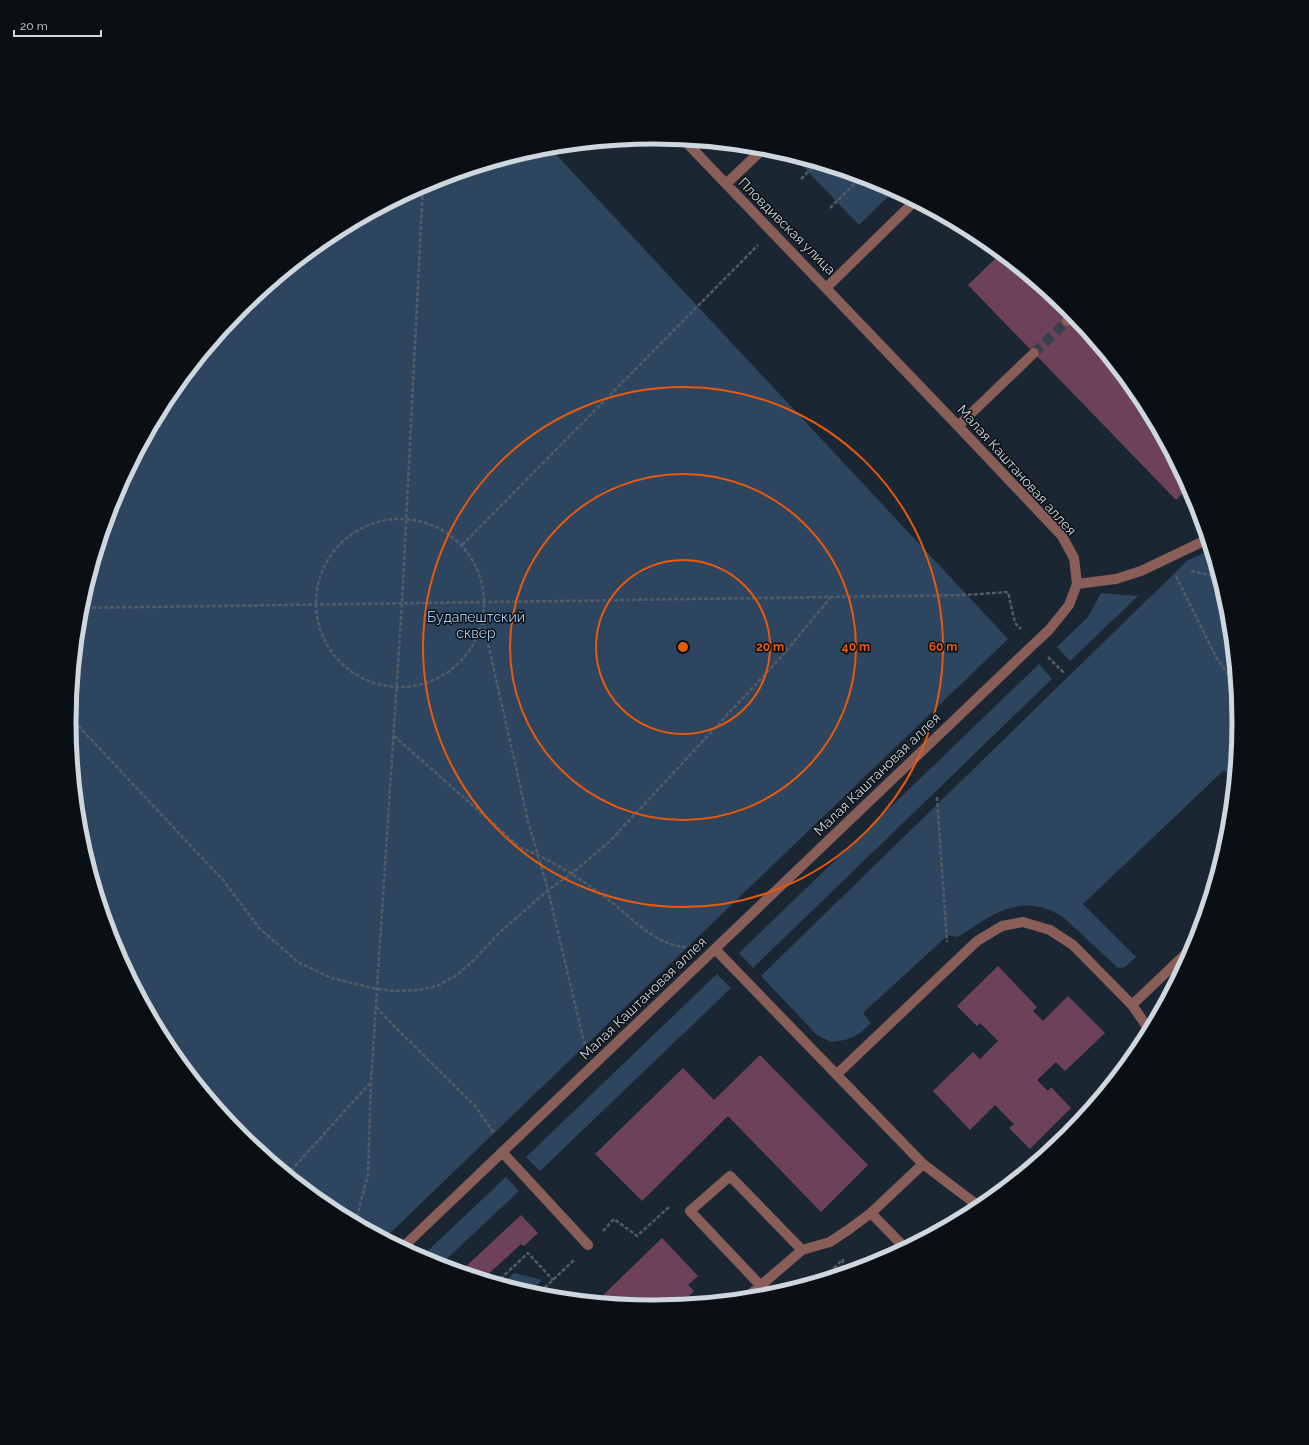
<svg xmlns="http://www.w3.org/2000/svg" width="1309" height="1445" font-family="Raleway,sans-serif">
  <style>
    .green { fill: #2d455f }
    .building { fill: #6d4258 }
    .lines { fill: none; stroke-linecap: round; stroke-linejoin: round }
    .minor-tunnel { stroke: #36404d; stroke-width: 10; stroke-dasharray: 10 5; stroke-linecap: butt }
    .path { stroke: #525c68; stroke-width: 2.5; stroke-dasharray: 4 2; stroke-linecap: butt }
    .minor { stroke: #895e58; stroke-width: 10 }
    .ring { fill: none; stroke: #e8590c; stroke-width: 2 }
    .labels { text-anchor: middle; stroke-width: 3; stroke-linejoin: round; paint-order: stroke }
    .street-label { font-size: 14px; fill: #ced6de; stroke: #0a0f14 }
    .park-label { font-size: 14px; fill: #a3ccf9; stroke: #0a0f14 }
    .rim { fill: none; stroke: #ced6de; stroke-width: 5 }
    .centre { fill: #e8590c; stroke: #0a0f14; stroke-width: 2 }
    .ring-label { font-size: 12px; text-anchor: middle; font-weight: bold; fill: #e8590c; stroke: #0a0f14; stroke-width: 3; stroke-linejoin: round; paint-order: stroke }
  </style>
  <rect width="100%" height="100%" fill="#1b2633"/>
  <path class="green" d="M549,147l459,492 -624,600 -55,-30 -44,-36 -104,-109 -13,-16 -55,-102 -33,-110 -11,-114 11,-114 34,-110 54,-101 73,-89 88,-72 102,-55 109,-33z
    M792,155l87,27 16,8 -36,35z
    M1211,550l18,59 11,114 -6,57 -10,-10 -141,134 53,53 -11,10 -7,1 -55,-51c-42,-26 -70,-3 -105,20l-10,-2 -85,78 8,10 -11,10 -7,4 -8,3 -14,2 -14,-7 -56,-59 427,-416z
    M1101,593l37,3 -68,65 -13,-14 31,-30z
    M1039,664l13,15 -299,289 -14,-15z
    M717,974l14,14 -191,183 -14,-14z
    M506,1177l13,14 -80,75 -19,-8z
    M514,1273l28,7 -14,13 -26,-8z"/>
  <path class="building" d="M1001,253l35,29 -3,3 109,113 47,89 -13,13 -208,-215z
    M998,966l39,41 -4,4 10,10 25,-25 37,37 -40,38 -9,-9 -19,18 11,11 3,-4 20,21 -41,41 -21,-21 5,-4 -19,-19 -25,25 -37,-39 40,-39 7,7 18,-18 -18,-18 -3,3 -20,-20z
    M760,1055l108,110 -47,47 -93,-96 -86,85 -47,-47 88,-86 31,32z
    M521,1215l17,18 -14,13 -3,-2 -38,35 -23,-7z
    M662,1238l36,38 -10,9 6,6 -15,15 -25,2 -58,-6z"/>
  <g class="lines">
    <path class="minor-tunnel" d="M1034,353l33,-32"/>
    <path class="path" d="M801,179l16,-16
      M830,208l32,-32
      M1040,292l7,-1
      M1107,362l3,-3
      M316 603a84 84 0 1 1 168 0a84 84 0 1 1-168 0Z
      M462,545l296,-300
      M1191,571l28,6
      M1176,576l40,81 21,30
      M80,608l886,-13 42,-3 7,31 6,6
      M483,621l45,200 20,69 37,156
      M1048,657l16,16
      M70,717l153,163 36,48 39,34 33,16 46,11 18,2 24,-1 20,-5 18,-10 16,-14 25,-27 50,-44 23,-16 38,-32 173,-186 49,-59
      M394,736l127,112c32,12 61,32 89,53 24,18 44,44 76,46
      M937,797l10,145
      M376,1007l19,20 80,79 19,27
      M287,1175l84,-93
      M355,1223l13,-48 3,-94 31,-478 21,-418
      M603,1231l11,-12 23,17 31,-28h2
      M842,1275l1,-16
      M821,1281l21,-21
      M496,1283l32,-30 25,27
      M536,1296l38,-36"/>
    <path class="minor" d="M726,184l38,-36
      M826,288l89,-87
      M1067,321l6,-7
      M958,426l76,-73
      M1077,584l39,-5 25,-8 67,-32
      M715,949l208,215 58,44
      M1132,1005l18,26
      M837,1074l140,-133 25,-15 21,-4 27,8 23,15 59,60 64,-61
      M502,1152l86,93
      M871,1213l35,36
      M402,1248l633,-605 14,-13 20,-25 8,-21 -3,-26 -12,-22 -104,-110 -274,-286
      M761,1286l-71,-75 40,-35 72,74
      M745,1299l57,-49 28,-8 18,-12 23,-17 52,-49"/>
  </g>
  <g class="ring">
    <circle cx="683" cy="647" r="87"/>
    <circle cx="683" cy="647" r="173"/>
    <circle cx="683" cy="647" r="260"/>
  </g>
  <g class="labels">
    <g class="street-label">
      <text transform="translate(787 226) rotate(45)" y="5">Пловдивская улица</text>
      <text transform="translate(1017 470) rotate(48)" y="5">Малая Каштановая аллея</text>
      <text transform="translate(877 774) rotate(-44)" y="5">Малая Каштановая аллея</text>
      <text transform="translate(643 998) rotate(-44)" y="5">Малая Каштановая аллея</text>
    </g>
    <g class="park-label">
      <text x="476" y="622">Будапештский<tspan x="476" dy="16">сквер</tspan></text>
    </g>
  </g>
  <path d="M0 0H1309V1445H0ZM76 722a578 578 0 1 1 1156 0a578 578 0 1 1-1156 0Z" fill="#0a0f14" fill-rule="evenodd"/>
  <path class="rim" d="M76 722a578 578 0 1 1 1156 0a578 578 0 1 1-1156 0Z"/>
  <circle cx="683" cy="647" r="6" class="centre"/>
  <g class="ring-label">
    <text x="770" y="651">20 m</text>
    <text x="856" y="651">40 m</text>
    <text x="943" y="651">60 m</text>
  </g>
  <path d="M14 30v6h87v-6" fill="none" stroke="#ced6de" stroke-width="2"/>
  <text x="20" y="30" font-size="12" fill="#ced6de" stroke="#0a0f14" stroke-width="3" paint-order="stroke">20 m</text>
</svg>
